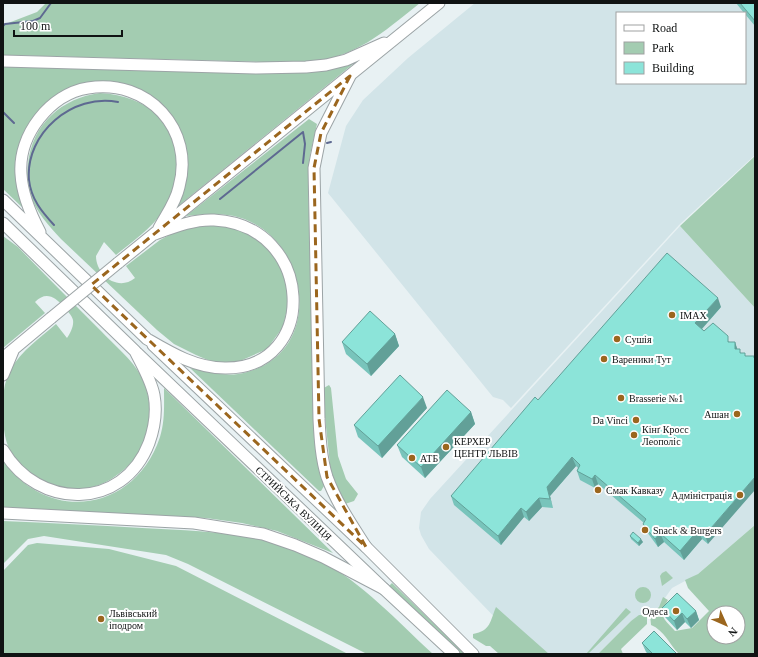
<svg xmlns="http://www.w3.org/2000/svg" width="758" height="657" font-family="Georgia,serif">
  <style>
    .built { fill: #d2e4e8; fill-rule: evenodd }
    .green { fill: #a3ccb1; fill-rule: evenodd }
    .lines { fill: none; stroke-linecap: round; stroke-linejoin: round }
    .stream { stroke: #5e6991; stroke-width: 2 }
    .primary-casing { stroke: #9ca4a6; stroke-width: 13 }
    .trunk-casing { stroke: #9ca4a6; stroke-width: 13 }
    .primary { stroke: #fff; stroke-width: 11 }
    .trunk { stroke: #fff; stroke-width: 11 }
    .trunk-bridge-casing { stroke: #9ca4a6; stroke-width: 13; stroke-linecap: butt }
    .trunk-bridge { stroke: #fff; stroke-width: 11 }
    .wall { fill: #78c4bb }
    .shaded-wall { fill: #62a098 }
    .building { fill: #8ce4d9; stroke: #62a098 }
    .marked { fill: none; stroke: #9b661e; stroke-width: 3; stroke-dasharray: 8 5; stroke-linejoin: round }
    .poi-dot { fill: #9b661e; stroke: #fff; stroke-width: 1.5 }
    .labels { text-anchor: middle; stroke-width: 4; stroke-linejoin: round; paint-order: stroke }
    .poi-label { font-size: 10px; fill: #101313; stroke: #fff; text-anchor: start }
    .street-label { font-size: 10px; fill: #101313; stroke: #fff }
  </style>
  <rect width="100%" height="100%" fill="#e8f1f3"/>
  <path class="built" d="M475,3h280v152l-76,70 -168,183 -8,-8 -10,-3 -165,-204 18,-67 17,-26 45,-42zM617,13h128v70h-128z
    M680,226l75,82v217l-57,49 -26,14 -17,24 -24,9 -33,33h-68l-101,-105 -8,-14 -2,-7 2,-16 9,-13z"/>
  <path class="green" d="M46,3h374c-39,31 -63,54 -115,60l-302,-8v-30l34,-13z
    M358,60l-186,151c10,-19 17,-35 14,-57l-43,-60 -69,-5 -49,48v73l-22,-21v-125l300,7z
    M100,93c68,4 98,59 63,118 -11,17 -31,31 -47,44l-12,-13 -8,14c0,19 22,36 39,22l-9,-12 34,-26 17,-9 34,-7 29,4 23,14 20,26 6,32 -6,27 -16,22 -27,12 -15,2 -15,-2 -14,-6 -22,-11 -17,-14 -96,-91c-13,-14 -25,-27 -31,-45 -4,-11 -3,-20 -2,-30 4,-40 34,-66 72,-71z
    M309,119l8,5 -7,31 -2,27 8,261 8,43 -3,5h-2l-129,-123c18,4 38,10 57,4 78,-21 63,-132 -6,-154 -18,-6 -37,-4 -55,-2z
    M755,156v152l-75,-82z
    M3,236l15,11c27,28 55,56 83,84 13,14 31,28 40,45 11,22 11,44 2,67 -4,12 -12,21 -22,29 -33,28 -84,22 -108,-15 -8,-14 -10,-29 -10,-44 0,-16 0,-30 8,-44 10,-18 30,-32 45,-45l11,14c3,-4 7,-12 6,-18 -1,-5 -6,-9 -9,-13 -9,-10 -18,-16 -29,-5l10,11 -42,35z
    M329,385l2,3 7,68 8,23 12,15 -4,7 -9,3 -14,-30 -9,-85z
    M164,388l169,165 -56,-22 -35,-8 -36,-5 -203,-10v-48c45,65 132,52 157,-23 5,-16 4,-32 4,-49z
    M3,521c46,2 93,4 139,7 61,3 121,4 177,32 43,22 78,61 114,94l-68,-1 -177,-89 -22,-9 -122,-19 -16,3 -25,25z
    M755,525v129h-76c-9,-9 -15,-24 -28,-29l-1,-11 9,-7 4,-10 5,3c-10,16 -5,18 7,31l17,-3 17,-17 -21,-23 -3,-8 13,-6zM714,613h24v24h-24z
    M37,543l72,6 67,17 172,88h-345v-83l25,-26z
    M666,571l7,7 -11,8 -2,-10 2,-3z
    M392,583l73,71h-4l-73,-67z
    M635 595a8 8 0 1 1 16 0a8 8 0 1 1-16 0Z
    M496,607l53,47h-50l-9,-8h-4l-13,-8v-4c18,-3 17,-13 23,-27z
    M626,608l5,4 -43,42h-2z
    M639,615h8v9l-26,25 2,5h-25l33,-33z"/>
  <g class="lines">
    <path class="stream" d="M3,26l2,-2 28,-3 7,-3 11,-15
      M3,112l11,11
      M327,143l4,-1
      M220,199l83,-67 2,12 -2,19
      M54,225c-12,-13 -23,-26 -25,-45 -4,-47 44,-87 89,-78"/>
    <g class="primary-casing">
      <path id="primary" d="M153,345l213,202 107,107
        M137,353l247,236 70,65"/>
    </g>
    <g class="trunk-casing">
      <path id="trunk" d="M3,61l253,7 50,-1 20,-2 20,-5 38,-17
        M350,76l-29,57 -7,35 5,251c1,19 2,39 8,58 9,25 25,48 39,70
        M3,200l144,139c24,14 49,29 78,29 95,1 90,-143 -11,-148 -20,-1 -40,7 -59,14
        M3,223l132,128c7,14 16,29 19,44 3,16 0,34 -5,48 -26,68 -111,67 -146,7
        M40,232c-9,-17 -18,-38 -19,-58 -3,-39 29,-80 67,-86 60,-10 107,42 91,99 -3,15 -13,28 -20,41
        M118,263l321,-260
        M3,358l48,-40
        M3,375l10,-24
        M3,513l191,10 69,11 32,11 28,12 61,32"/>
    </g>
    <use href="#primary" class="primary"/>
    <use href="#trunk" class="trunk"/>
    <g class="trunk-bridge-casing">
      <path id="trunk-bridge" d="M51,318l67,-55"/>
    </g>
    <use href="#trunk-bridge" class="trunk-bridge"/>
  </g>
  <path class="wall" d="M736,3h19v23l-10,-12v-1h-1z
    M721,307l-19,22 2,2 26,11h5l2,7 4,4 5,3h8l1,3 -47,185 -6,-5 -18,21 -20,-18 -6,5 -11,-15 -3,-9 -46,-39 -3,4 -15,-8 -3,-9 1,-3 -2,-2 -26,30 3,12 -11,-1 -13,14 -5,-4 -23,28 -47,-40 -3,-9 87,-96z
    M395,334l4,12 -28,30 -25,-22 -4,-12z
    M427,408l-45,50 -24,-21 -4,-12z
    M471,412l4,12 -50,54 -23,-21 -5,-12z
    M630,536l13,6 -4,4 -8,-7z
    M662,608l34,3 3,9 -8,8 -6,-6 -8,8 -12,-13z
    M642,643l35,11h-29l-2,-2z"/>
  <path class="shaded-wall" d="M718,298l3,9 -22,25 -4,-9z
    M395,334l4,12 -28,30 -4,-12z
    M735,342l3,9 -3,-2z
    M423,397l4,11 -45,50 -4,-12z
    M471,412l4,12 -50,54 -4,-11z
    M572,457l4,9 -26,30 3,12 -6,-21z
    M595,475l3,9 -3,4 -3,-9z
    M755,477v13l-47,54 -3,-9z
    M539,498l3,9 -13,14 -3,-9z
    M521,508l3,9 -23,28 -3,-9z
    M698,530l4,9 -18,21 -4,-9z
    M660,533l4,9 -6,5 -3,-8z
    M641,539l2,3 -4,4 -1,-3z
    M696,611l3,9 -8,8 -4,-9z
    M682,613l3,9 -8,8 -3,-9z"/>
  <path class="building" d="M740,3h15v18z
    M667,253l51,45 -23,25 9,8 9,-8 15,13v6h7v7h5v4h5v3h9v2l1,1v118l-50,58 -7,-5 -18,21 -20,-18 -5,6 -12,-15 3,-5 -51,-44 -3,4 -15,-8 3,-6 -8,-8 -25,30 3,12 -11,-1 -13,14 -5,-4 -23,28 -47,-40 84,-99 3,3z
    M370,311l25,23 -28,30 -25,-22z
    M400,375l23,22 -45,49 -24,-21z
    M447,390l24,22 -50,55 -24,-22z
    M633,532l8,7 -3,4 -8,-7z
    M677,593l19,18 -9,8 -5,-6 -8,8 -12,-13z
    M654,631l23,23h-24l-11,-11z"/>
  <path class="marked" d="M350,76l-29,57 -7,35 5,251 8,58 39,70 -275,-262z"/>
  <g class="poi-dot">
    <circle cx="672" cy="315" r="4"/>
    <circle cx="617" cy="339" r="4"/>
    <circle cx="604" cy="359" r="4"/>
    <circle cx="621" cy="398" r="4"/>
    <circle cx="737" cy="414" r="4"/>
    <circle cx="636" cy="420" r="4"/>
    <circle cx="634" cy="435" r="4"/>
    <circle cx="446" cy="447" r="4"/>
    <circle cx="412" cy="458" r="4"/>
    <circle cx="598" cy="490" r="4"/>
    <circle cx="740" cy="495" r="4"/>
    <circle cx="645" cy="530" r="4"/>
    <circle cx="676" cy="611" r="4"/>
    <circle cx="101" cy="619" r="4"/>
  </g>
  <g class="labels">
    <g class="poi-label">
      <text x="680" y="319">IMAX</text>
      <text x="625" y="343">Сушія</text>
      <text x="612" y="363">Вареники Тут</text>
      <text x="629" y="402">Brasserie №1</text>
      <text x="729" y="418" text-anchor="end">Ашан</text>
      <text x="628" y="424" text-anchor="end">Da Vinci</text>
      <text x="642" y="433">Кінґ Кросс<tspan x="642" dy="12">Леополіс</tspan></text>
      <text x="454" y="445">КЕРХЕР<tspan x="454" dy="12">ЦЕНТР ЛЬВІВ</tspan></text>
      <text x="420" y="462">АТБ</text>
      <text x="606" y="494">Смак Кавказу</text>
      <text x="732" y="499" text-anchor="end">Адміністрація</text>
      <text x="653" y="534">Snack &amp; Burgers</text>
      <text x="668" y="615" text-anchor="end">Одеса</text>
      <text x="109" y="617">Львівський<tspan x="109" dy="12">іподром</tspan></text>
    </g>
    <g class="street-label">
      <text transform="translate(294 503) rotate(44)" y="4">СТРИЙСЬКА ВУЛИЦЯ</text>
    </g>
  </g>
  <rect width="758" height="657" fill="none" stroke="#101313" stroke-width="8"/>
  <rect x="616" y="12" width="130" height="72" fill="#ffffff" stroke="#9fa1a1"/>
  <rect x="624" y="25" width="20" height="6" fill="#ffffff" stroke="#9fa1a1"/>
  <text x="652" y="32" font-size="12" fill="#101313">Road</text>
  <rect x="624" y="42" width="20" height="12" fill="#a3ccb1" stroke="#9fa1a1"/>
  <text x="652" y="52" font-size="12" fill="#101313">Park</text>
  <rect x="624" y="62" width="20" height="12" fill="#8ce4d9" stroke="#9fa1a1"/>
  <text x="652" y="72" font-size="12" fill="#101313">Building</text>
  <g transform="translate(726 625) rotate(135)"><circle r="19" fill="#ffffff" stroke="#9fa1a1"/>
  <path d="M0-3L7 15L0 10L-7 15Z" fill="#9b661e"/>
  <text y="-6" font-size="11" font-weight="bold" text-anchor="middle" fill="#101313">N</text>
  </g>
  <path d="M14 30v6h108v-6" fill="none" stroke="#101313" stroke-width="2"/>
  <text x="20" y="30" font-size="12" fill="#101313" stroke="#ffffff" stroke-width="3" paint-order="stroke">100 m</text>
</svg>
